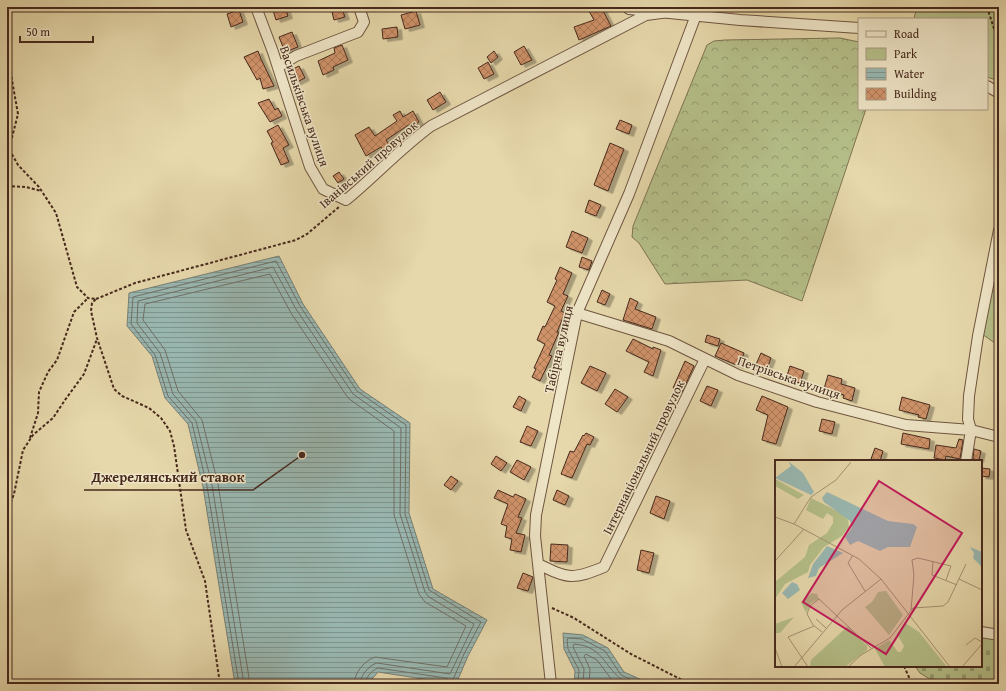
<svg xmlns="http://www.w3.org/2000/svg" width="1006" height="691" font-family="'Gentium Book Plus',serif">
  <style>
    .forest { fill: url(#forest-crowns); stroke: #7e7453 }
    .cemetery { fill: url(#cemetery-stones); stroke: #7e7453 }
    .park { fill: #b5bf89; stroke: #7e7453 }
    .water { fill: url(#water-rules); stroke: #787f76 }
    .lines { fill: none; stroke-linecap: round; stroke-linejoin: round }
    .shore { stroke: #707068; stroke-width: 1 }
    .building { fill: url(#building-cross-hatch); stroke: #47291d; filter: url(#shadow) }
    .minor-casing { stroke: #6f5540; stroke-width: 12 }
    .path { stroke: #47291d; stroke-width: 2; stroke-dasharray: 3 2; stroke-linecap: butt }
    .minor { stroke: #efe6c8; stroke-width: 10 }
    .labels { text-anchor: middle; stroke-width: 3; stroke-linejoin: round; paint-order: stroke }
    .street-label { font-size: 13px; fill: #47291d; stroke: #efe6c8 }
    .inset-road { fill: none; stroke: #a69272; stroke-width: 1 }
    .view { fill: #c2185b; fill-opacity: 0.15; stroke: #c2185b; stroke-width: 2 }
    .inset-edge { fill: none; stroke: #47291d; stroke-width: 2 }
    .leader { fill: none; stroke: #47291d; stroke-width: 1.5 }
    .callout-dot { fill: #47291d; stroke: #efe6c8; stroke-width: 1.5 }
    .callout-label { font-size: 14px; text-anchor: middle; font-weight: bold; fill: #47291d; stroke: #efe6c8; stroke-width: 3; stroke-linejoin: round; paint-order: stroke }
  </style>
  <defs>
    <pattern id="forest-crowns" width="20" height="18" patternUnits="userSpaceOnUse"><rect width="20" height="18" fill="#b5bf89"/><path d="M2 6a3 3 0 1 1 6 0M12 15a3 3 0 1 1 6 0" fill="none" stroke="#959b6f"/></pattern>
    <pattern id="cemetery-stones" width="16" height="16" patternUnits="userSpaceOnUse"><rect width="16" height="16" fill="#b5bf89"/><path d="M2 7V4a2 2 0 0 1 4 0v3zM10 15v-3a2 2 0 0 1 4 0v3z" fill="#959b6f"/></pattern>
    <pattern id="water-rules" width="6" height="5" patternUnits="userSpaceOnUse"><rect width="6" height="5" fill="#99b8b2"/><path d="M0 2.5h6" fill="none" stroke="#7f9690"/></pattern>
    <pattern id="building-cross-hatch" width="8" height="8" patternUnits="userSpaceOnUse"><rect width="8" height="8" fill="#d0936b"/><path d="M0 0l8 8M0 8l8-8" fill="none" stroke="#ab7857"/></pattern>
    <filter id="shadow"><feDropShadow dx="4.5" dy="2.5" stdDeviation="0" flood-color="#0004"/></filter>
  </defs>
  <rect width="100%" height="100%" fill="#e6d8ab"/>
  <filter id="stains"><feTurbulence type="fractalNoise" baseFrequency=".005" numOctaves="4"/><feColorMatrix values="0 0 0 0 .2 0 0 0 0 .09 0 0 0 0 .02 0 0 0 .5 -.17"/></filter>
  <radialGradient id="worn" r=".72"><stop offset=".6" stop-color="#630" stop-opacity="0"/><stop offset="1" stop-color="#630" stop-opacity=".3"/></radialGradient>
  <path class="forest" d="M840,38l19,4v67h7l-64,192 -55,-21 -82,4 -26,-41 -7,-6 1,-11 74,-181 7,-4 11,-1z"/>
  <path class="cemetery" d="M981,636l18,2v46h-61l-18,-11 -5,-7h66z"/>
  <path class="park" d="M787,7h61l-27,3z
    M919,7h80v74l-12,-4v-58h-73l1,-5z
    M999,253v93l-17,-12z"/>
  <path class="water" d="M279,256l24,48 57,85 50,34 -1,90 24,76 54,31 -19,36 -12,28 -78,-12 -10,12h-133l-32,-197 -15,-63 -23,-26 -13,-42 -25,-30 2,-33z
    M563,633l20,2 25,13 16,24 27,12h-77l1,-13 -11,-22z"/>
  <g class="lines">
    <path class="shore" d="M239,684l-32,-198 -15,-63 -24,-27 -13,-41 -24,-31 2,-27 143,-36 24,45 57,85 49,34 -1,89 24,76 52,32 -17,32 -12,28 -6,-4 -68,-10c-6,2 -13,10 -13,16
      M244,684l-32,-199 -16,-64 -23,-27 -13,-41 -23,-30 1,-22 135,-34 23,42 57,85 48,34 -1,86 25,78 4,5 45,27 -24,50 -73,-11c-8,2 -17,13 -17,21
      M250,684l-32,-200 -16,-64 -24,-29 -13,-41 -22,-30 2,-16 125,-30 21,39 57,85 46,33v84l25,79 6,8 41,24 -19,41 -72,-10c-10,3 -21,16 -21,27
      M578,684l1,-14 -11,-21 -1,-10 2,-1 13,1 23,12 16,24 20,9
      M583,684l1,-15 -11,-22 1,-3c32,2 31,29 55,40
      M589,684l1,-15 -6,-13 2,-2 11,6 18,24"/>
  </g>
  <path class="building" d="M272,7h13l3,9 -12,4z
    M596,7h5l10,19 -32,14 -5,-13 20,-7 -5,-9z
    M342,9l3,8 -11,3 -2,-8z
    M239,10l4,12 -12,5 -4,-13z
    M416,11l4,14 -15,4 -4,-14z
    M397,27l1,10 -15,2 -1,-10z
    M292,32l6,15 -13,5 -6,-15z
    M342,45l6,15 -15,7 1,3 -11,5 -5,-14 17,-8 -1,-5z
    M524,46l8,14 -11,5 -7,-13z
    M258,51l3,8 13,27 -11,3 -3,-11 -3,2 -13,-23z
    M494,51l4,6 -7,6 -4,-6z
    M488,62l6,12 -10,5 -6,-11z
    M299,66l6,12 -12,6 -6,-12z
    M440,92l6,10 -13,8 -6,-10z
    M269,99l6,11 3,-2 4,8 -12,6 -12,-19z
    M400,111l3,6 10,-6 6,11 -7,4 -2,-2 -24,16 4,6 -7,5 -2,-4 -15,9 -11,-21 14,-8 6,9 22,-15 -4,-6z
    M620,120l12,5 -3,9 -13,-5z
    M278,125l11,20 -6,3 6,14 -8,3 -10,-22 2,-1 -6,-11z
    M610,143l14,6 -16,42 -14,-6z
    M339,172l5,7 -6,4 -5,-7z
    M589,200l12,5 -5,11 -11,-4z
    M572,231l16,7 -6,15 -16,-6z
    M582,257l10,4 -3,9 -10,-3z
    M560,267l12,6 -9,21 5,2 -7,15 4,2 -8,19h2l-10,23 3,1 -12,25 -8,-4 4,-8 -2,-1 11,-24 -8,-4 6,-14 2,1 10,-21 -8,-4 10,-22 -2,-1z
    M602,290l8,4 -5,11 -8,-3z
    M630,298l8,4 -3,7 21,8 -4,12 -29,-9z
    M707,335l13,4 -2,7 -13,-4z
    M633,339l20,10v-2l8,3 -8,26 -9,-4 5,-10 -23,-11z
    M721,343l23,10 -5,13 -24,-10z
    M761,353l10,5 -6,16 -11,-5z
    M685,361l9,5 -12,26 -9,-4z
    M590,366l16,7 -9,18 -16,-8z
    M790,366l14,5 -4,12 -14,-4z
    M828,375l14,4 -1,5 14,4 -3,13 -9,-3 1,-3 -20,-6z
    M707,386l11,4 -7,16 -11,-5z
    M615,389l13,8 -11,15 -12,-8z
    M519,396l7,4 -5,11 -8,-4z
    M762,396l26,11 -12,37 -14,-4 6,-25 -12,-5z
    M902,397l28,8 -4,14 -8,-2 1,-2 -20,-5z
    M822,419l13,3 -3,12 -13,-3z
    M527,426l11,5 -7,15 -11,-4z
    M586,433l8,4 -4,8 -3,-1 -15,34 -11,-4 9,-23 4,1 9,-17 1,1z
    M903,433l27,6 -1,10 -28,-5z
    M959,439l4,1 -3,19 -14,-3 -1,4 -11,-2 2,-13 20,3z
    M875,448l8,3 -3,10 -9,-2z
    M974,449l7,2 -2,9 -6,-1z
    M496,456l11,7 -6,8 -10,-7z
    M517,460l14,7 -7,13 -14,-8z
    M981,468l9,1 -1,8 -8,-1z
    M451,476l7,5 -7,9 -7,-5z
    M498,490l15,7 2,-3 11,5 -8,18 4,1 -6,15 9,2 -4,17 -11,-2 2,-11 -7,-2 2,-11 -6,-2 7,-20 -14,-6z
    M557,490l12,6 -4,9 -12,-5z
    M656,496l14,5 -6,18 -14,-6z
    M551,544l17,1 -1,17 -17,-1z
    M641,550l13,3 -5,20 -12,-3z
    M523,573l10,4 -5,14 -11,-3z"/>
  <g class="lines">
    <g class="minor-casing">
      <path id="minor" d="M256,7l17,45 37,115 13,22 23,11c29,-24 55,-52 85,-74l215,-111 23,-3
        M627,7l2,2 111,11 119,8
        M278,67l18,-11 62,-24 6,-10 -5,-15
        M987,86l12,7
        M577,313l92,28 69,34 79,27 89,23 65,5 28,7
        M966,461l5,-31 -3,-11 1,-23 9,-60 21,-106
        M538,564c31,15 34,16 66,3l101,-208
        M981,632l18,3
        M551,684l-16,-148 1,-21 41,-202 52,-119 70,-187"/>
    </g>
    <path class="path" d="M987,7l12,37
      M7,52l11,62 -9,35 9,16 21,22 17,26 21,74 11,11 8,1 -4,4 -1,8 6,27 17,51 8,7 27,12 12,10 9,13 4,15 12,84 19,51 15,103
      M7,186l19,1 15,4
      M96,299l39,-16 161,-43 11,-6 32,-27
      M30,438l8,-25 1,-21 9,-20 9,-12 17,-48 14,-14
      M7,512l7,-18 9,-44 10,-15 20,-17 12,-18 19,-26 13,-35
      M552,608l22,10 57,36 53,27
      M904,666l8,18"/>
    <use href="#minor" class="minor"/>
  </g>
  <g class="labels">
    <g class="street-label">
      <text transform="translate(305 106) rotate(71)" y="5">Васильківська вулиця</text>
      <text transform="translate(368 164) rotate(-41)" y="5">Іванівський провулок</text>
      <text transform="translate(558 349) rotate(-77)" y="5">Табірна вулиця</text>
      <text transform="translate(789 377) rotate(19)" y="5">Петрівська вулиця</text>
      <text transform="translate(643 457) rotate(-64)" y="5">Інтернаціональний провулок</text>
    </g>
  </g>
  <g transform="translate(775 460)">
    <rect width="207" height="207" fill="#e6d8ab"/>
    <path d="M0,20h2l27,15 -6,4 -23,-13zM111,131l17,24 -14,20 -24,-28 7,-5 6,-10z" fill="#b5bf89"/>
    <path d="M37,133l5,1 2,5 -8,4 -5,10 -5,-11z" fill="#b5bf89"/>
    <path d="M36,38l30,15 7,7 1,7 -7,9 -18,11 -14,18 -2,7 -23,12 -10,15v-17l30,-25 4,-12 18,-12 6,-10v-6l-6,-4 -4,6 -17,-9zM19,157l-14,16h-5v-9zM130,163l14,9 28,35h-62l-10,-18 14,-9 9,12h3l3,-6 -7,-12zM73,166l19,20v4l-22,17h-35l1,-7z" fill="#b5bf89"/>
    <path d="M13,1l15,12 11,19 -3,3 -36,-17 16,-12zM52,32l61,29 25,3 4,3 -7,20h-22l-8,4 -22,-10 -8,4 -5,-8 7,-9 -2,-7 -26,-19 -2,-4zM52,86l16,7 -24,15 -3,8 -8,2 5,-14zM195,87l12,5v15l-9,-9 1,-5zM17,122l5,2 3,6 -12,9 -6,-6z" fill="#99b8b2"/>
    <path class="inset-road" d="M0,57l19,7 65,35 22,20 69,88M19,64l17,-27 25,-17 15,-18M78,95l-5,8 17,28M0,101l29,-32M158,101l-1,14 25,10M184,119l23,11M136,150l3,-35 -2,-15 6,-2 33,8 -5,14M41,159l10,9M47,172l-9,-7 -6,-11 3,-8 9,-7 52,49M191,185l9,-7 7,4M0,188l7,19M19,207l48,-57 39,-31M33,207l-20,-30 26,-11M73,207l13,-12 29,-17 23,-30 30,-2 5,-4 18,-38M187,207l20,-23"/>
    <path class="view" d="M104,21l83,52 -76,121 -83,-52z"/>
    <rect width="207" height="207" class="inset-edge"/>
  </g>
  <path class="leader" d="M302 455L253 490H84"/>
  <circle class="callout-dot" cx="302" cy="455" r="4"/>
  <g class="callout-label">
    <text x="168" y="482">Джерелянський ставок</text>
  </g>
  <rect width="1006" height="691" fill="none" stroke="#e6d8ab" stroke-width="24"/>
  <rect x="8" y="8" width="990" height="675" fill="none" stroke="#47291d" stroke-width="2"/>
  <rect x="12" y="12" width="982" height="667" fill="none" stroke="#47291d"/>
  <rect x="858" y="18" width="130" height="92" fill="#efe6c8" stroke="#ac9a84"/>
  <rect x="866" y="31" width="20" height="6" fill="#efe6c8" stroke="#ac9a84"/>
  <text x="894" y="38" font-size="12" fill="#47291d">Road</text>
  <rect x="866" y="48" width="20" height="12" fill="#b5bf89" stroke="#ac9a84"/>
  <text x="894" y="58" font-size="12" fill="#47291d">Park</text>
  <rect x="866" y="68" width="20" height="12" fill="url(#water-rules)" stroke="#ac9a84"/>
  <text x="894" y="78" font-size="12" fill="#47291d">Water</text>
  <rect x="866" y="88" width="20" height="12" fill="url(#building-cross-hatch)" stroke="#ac9a84"/>
  <text x="894" y="98" font-size="12" fill="#47291d">Building</text>
  <path d="M20 36v6h73v-6" fill="none" stroke="#47291d" stroke-width="2"/>
  <text x="26" y="36" font-size="12" fill="#47291d" stroke="#efe6c8" stroke-width="3" paint-order="stroke">50 m</text>
  <rect width="100%" height="100%" filter="url(#stains)"/>
  <rect width="100%" height="100%" fill="url(#worn)"/>
</svg>
